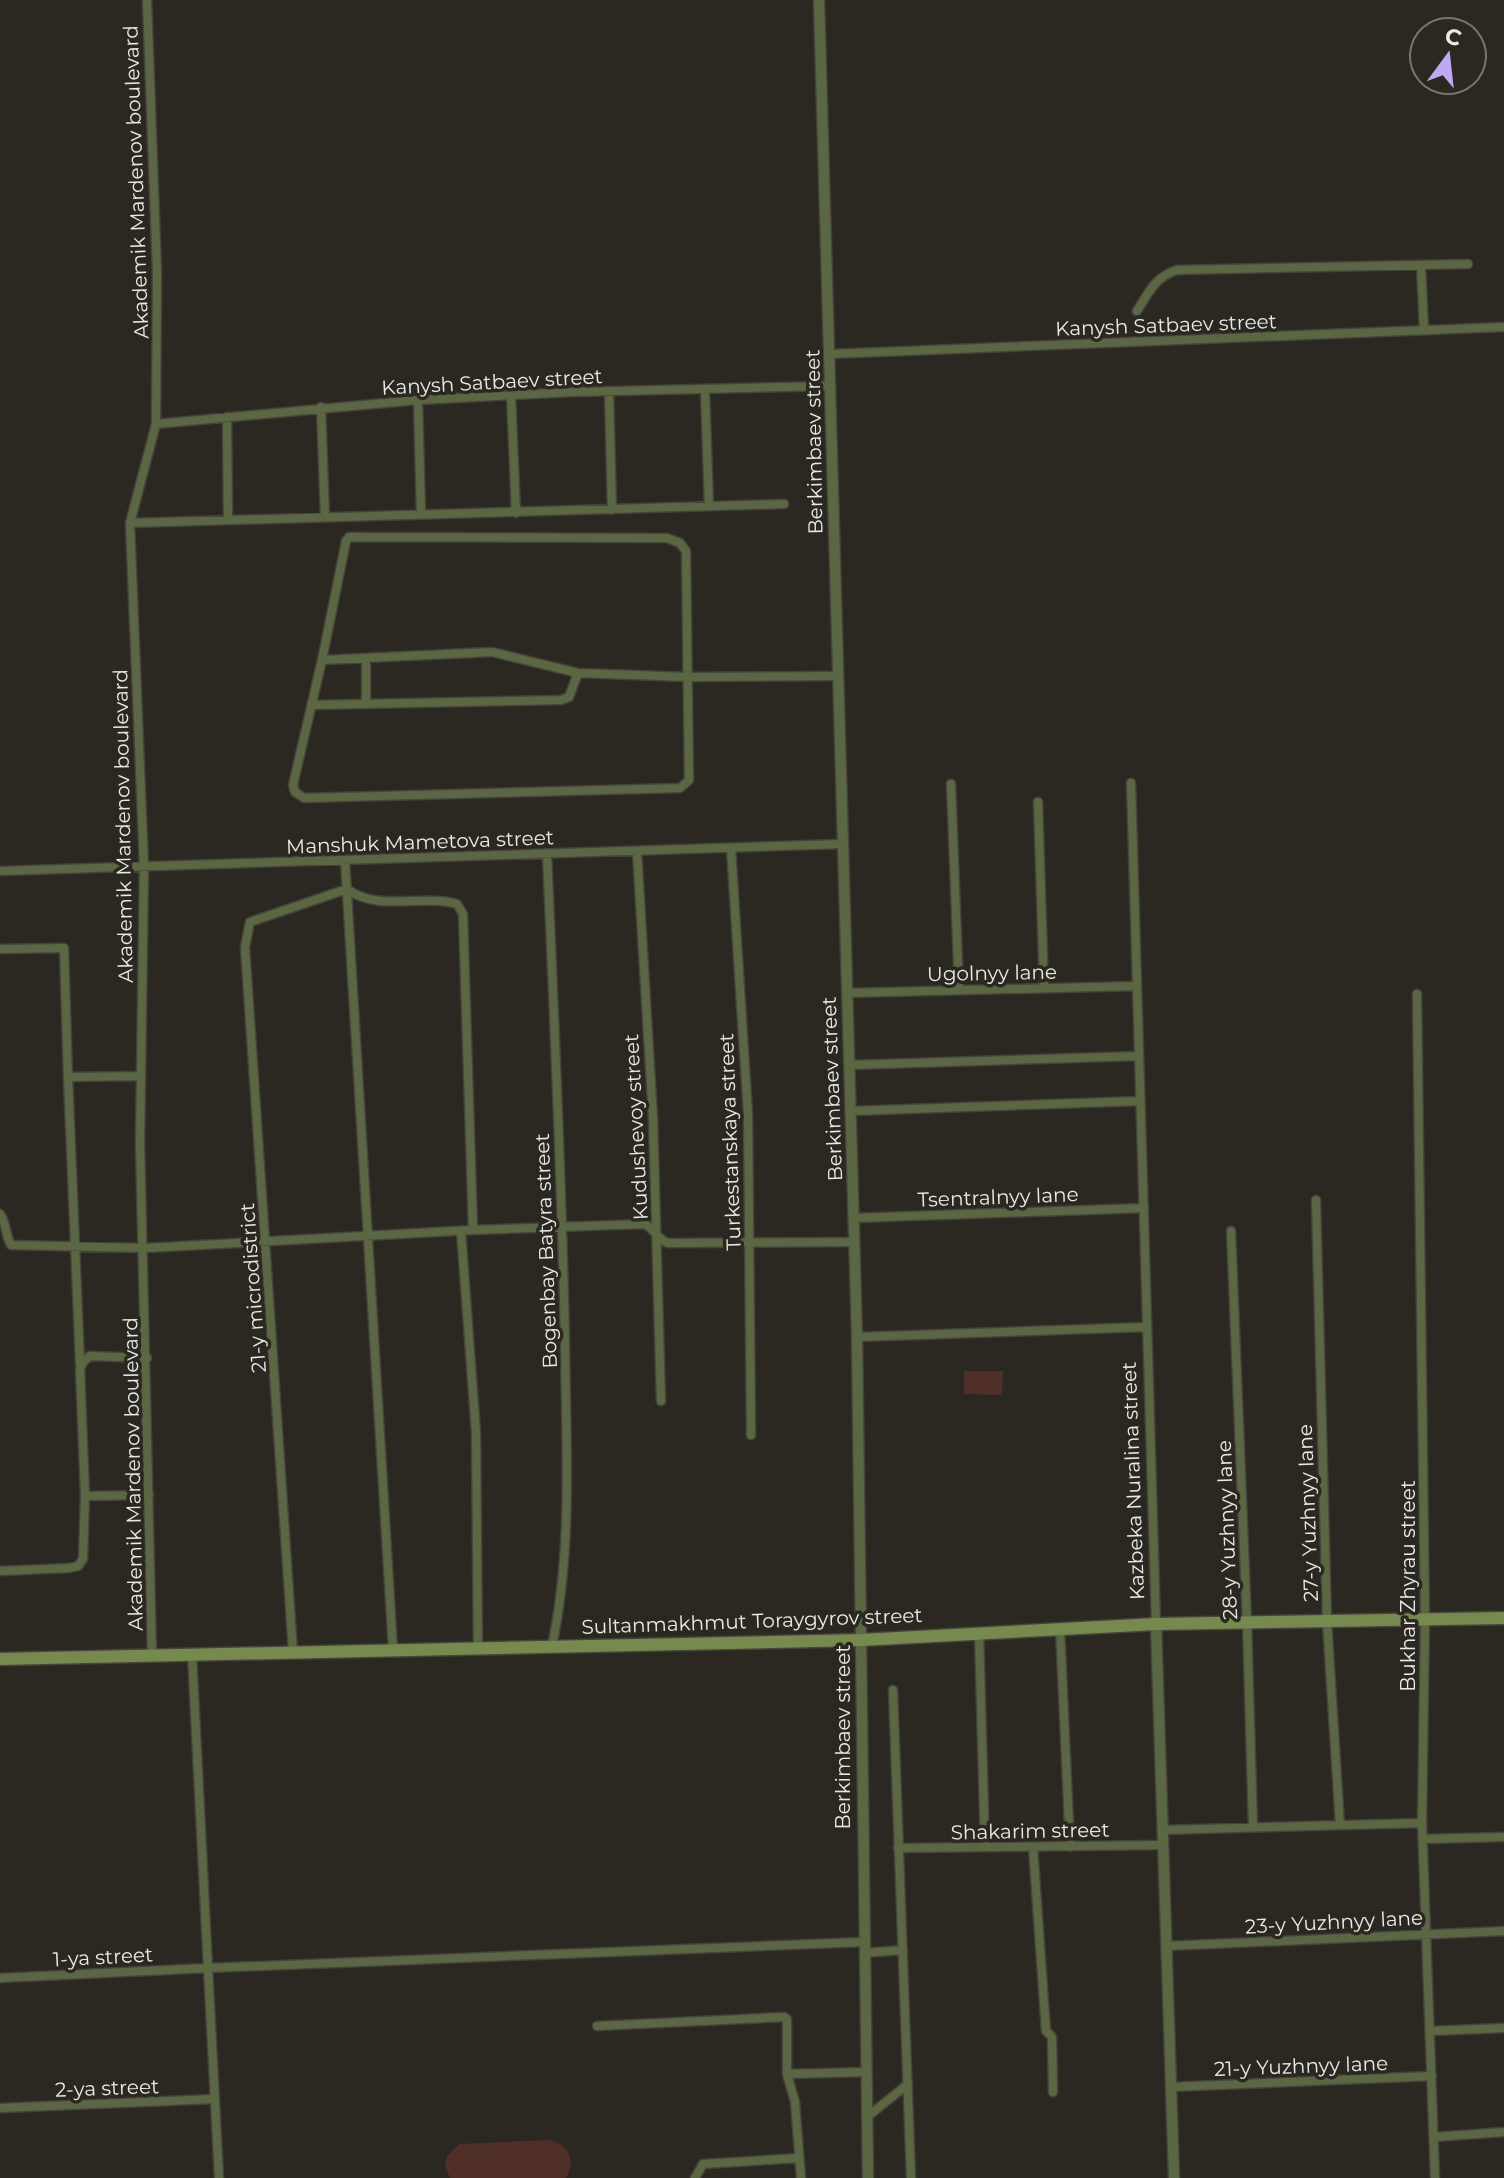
<svg xmlns="http://www.w3.org/2000/svg" width="1504" height="2178" font-family="Montserrat,sans-serif">
  <style>
    .green { fill: #502f29 }
    .lines { fill: none; stroke-linecap: round; stroke-linejoin: round }
    .minor-casing { stroke: #45433c; stroke-width: 11 }
    .tertiary-casing { stroke: #45433c; stroke-width: 13 }
    .secondary-casing { stroke: #45433c; stroke-width: 15 }
    .minor { stroke: #5b6742; stroke-width: 8 }
    .tertiary { stroke: #5b6742; stroke-width: 10 }
    .secondary { stroke: #778a4e; stroke-width: 12 }
    .labels { text-anchor: middle; stroke-width: 7; stroke-linejoin: round; paint-order: stroke }
    .street-label { font-size: 20px; fill: #eae9e4; stroke: #2a2821 }
  </style>
  <rect width="100%" height="100%" fill="#2a2821"/>
  <path class="green" d="M964,1371h39l-1,24 -38,-1z
    M548,2140c20,3 29,20 18,38h-116l-5,-13 2,-9 12,-12z"/>
  <g class="lines">
    <g class="minor-casing">
      <path id="minor" d="M147,0l10,273 -1,151 -26,99 14,344 -4,276 12,513
        M1421,266l3,64
        M1137,311c12,-19 18,-34 40,-41l291,-6
        M830,354l674,-27
        M705,390l4,117
        M609,392l3,118
        M511,395l5,118
        M418,400l3,114
        M321,407l4,110
        M227,417l1,102
        M156,424l262,-24 155,-8 258,-6
        M130,523l654,-19
        M349,537l318,1 13,5 6,8 3,229 -9,8 -376,10 -9,-6 -2,-7 29,-125 24,-119z
        M366,658v46
        M322,660l170,-8 86,21 110,4 150,-1
        M311,705l250,-5 8,-3 9,-24
        M1131,783l25,841
        M951,784l8,206
        M1038,802l6,186
        M731,848l17,266 3,321
        M637,851l16,267 8,283
        M547,854c7,163 15,327 18,490 1,101 8,203 -13,302
        M345,860l48,790
        M0,871l842,-27
        M0,949l64,-1 4,129 73,-1
        M847,993l290,-7
        M1417,994l8,625 -3,204 13,355
        M849,1065l290,-9
        M68,1077l12,287
        M851,1111l289,-10
        M1316,1200l11,421 13,204
        M0,1214c7,10 5,21 11,31l134,3 328,-18 171,-6c10,4 13,15 24,19l187,-1
        M854,1218l290,-10
        M461,1231l15,202 2,215
        M1231,1231l16,391 6,205
        M857,1337l289,-10
        M85,1496l64,-1
        M0,1571l69,-3 9,-2 5,-7 2,-63 -5,-127 3,-7 7,-6 57,2
        M1060,1628l10,219
        M979,1632l6,215
        M293,1652l-48,-705 5,-25 97,-33c30,23 75,5 110,15l6,10 10,316
        M893,1690l18,488
        M1162,1830l260,-7
        M1423,1839l81,-2
        M1033,1847l13,184 6,6 1,55
        M898,1848l264,-3
        M1166,1946l338,-15
        M864,1953l39,-3
        M0,1978l208,-10 -16,-314
        M597,2026l187,-9 3,2v55l8,28 6,76
        M1430,2031l74,-3
        M787,2074l79,-2
        M1171,2087l261,-11
        M0,2108l215,-9
        M867,2117l41,-33
        M1434,2137l70,-5
        M219,2178l-11,-210 656,-26
        M695,2178l8,-14 96,-6"/>
    </g>
    <g class="tertiary-casing">
      <path id="tertiary" d="M819,0l38,1337 11,841
        M1156,1624l18,554"/>
    </g>
    <g class="secondary-casing">
      <path id="secondary" d="M0,1659l861,-19 295,-16 348,-6"/>
    </g>
    <use href="#minor" class="minor"/>
    <use href="#tertiary" class="tertiary"/>
    <use href="#secondary" class="secondary"/>
  </g>
  <g class="labels">
    <g class="street-label">
      <text transform="translate(136 182) rotate(-92)" y="7">Akademik Mardenov boulevard</text>
      <text transform="translate(1166 325) rotate(-2)" y="7">Kanysh Satbaev street</text>
      <text transform="translate(492 382) rotate(-3)" y="7">Kanysh Satbaev street</text>
      <text transform="translate(814 442) rotate(-91)" y="7">Berkimbaev street</text>
      <text transform="translate(123 826) rotate(-91)" y="7">Akademik Mardenov boulevard</text>
      <text transform="translate(420 842) rotate(-2)" y="7">Manshuk Mametova street</text>
      <text transform="translate(992 973) rotate(-1)" y="7">Ugolnyy lane</text>
      <text transform="translate(832 1089) rotate(-92)" y="7">Berkimbaev street</text>
      <text transform="translate(636 1127) rotate(-93)" y="7">Kudushevoy street</text>
      <text transform="translate(730 1142) rotate(-92)" y="7">Turkestanskaya street</text>
      <text transform="translate(998 1197) rotate(-2)" y="7">Tsentralnyy lane</text>
      <text transform="translate(546 1251) rotate(-92)" y="7">Bogenbay Batyra street</text>
      <text transform="translate(253 1288) rotate(-94)" y="7">21-y microdistrict</text>
      <text transform="translate(133 1474) rotate(-91)" y="7">Akademik Mardenov boulevard</text>
      <text transform="translate(1133 1481) rotate(-92)" y="7">Kazbeka Nuralina street</text>
      <text transform="translate(1308 1513) rotate(-92)" y="7">27-y Yuzhnyy lane</text>
      <text transform="translate(1227 1530) rotate(-92)" y="7">28-y Yuzhnyy lane</text>
      <text transform="translate(1408 1586) rotate(-90)" y="7">Bukhar Zhyrau street</text>
      <text transform="translate(752 1621) rotate(-2)" y="7">Sultanmakhmut Toraygyrov street</text>
      <text transform="translate(843 1737) rotate(-90)" y="7">Berkimbaev street</text>
      <text transform="translate(1030 1831) rotate(-1)" y="7">Shakarim street</text>
      <text transform="translate(1334 1922) rotate(-3)" y="7">23-y Yuzhnyy lane</text>
      <text transform="translate(103 1957) rotate(-3)" y="7">1-ya street</text>
      <text transform="translate(1301 2066) rotate(-2)" y="7">21-y Yuzhnyy lane</text>
      <text transform="translate(107 2088) rotate(-2)" y="7">2-ya street</text>
    </g>
  </g>
  <g transform="translate(1448 56) rotate(15)"><circle r="38" fill="#2a2821" stroke="#77756f" stroke-width="2"/>
  <path d="M0-6L14 30L0 20L-14 30Z" fill="#bfa8f4"/>
  <text y="-12" font-size="22" font-weight="bold" text-anchor="middle" fill="#eae9e4">С</text>
  </g>
</svg>
